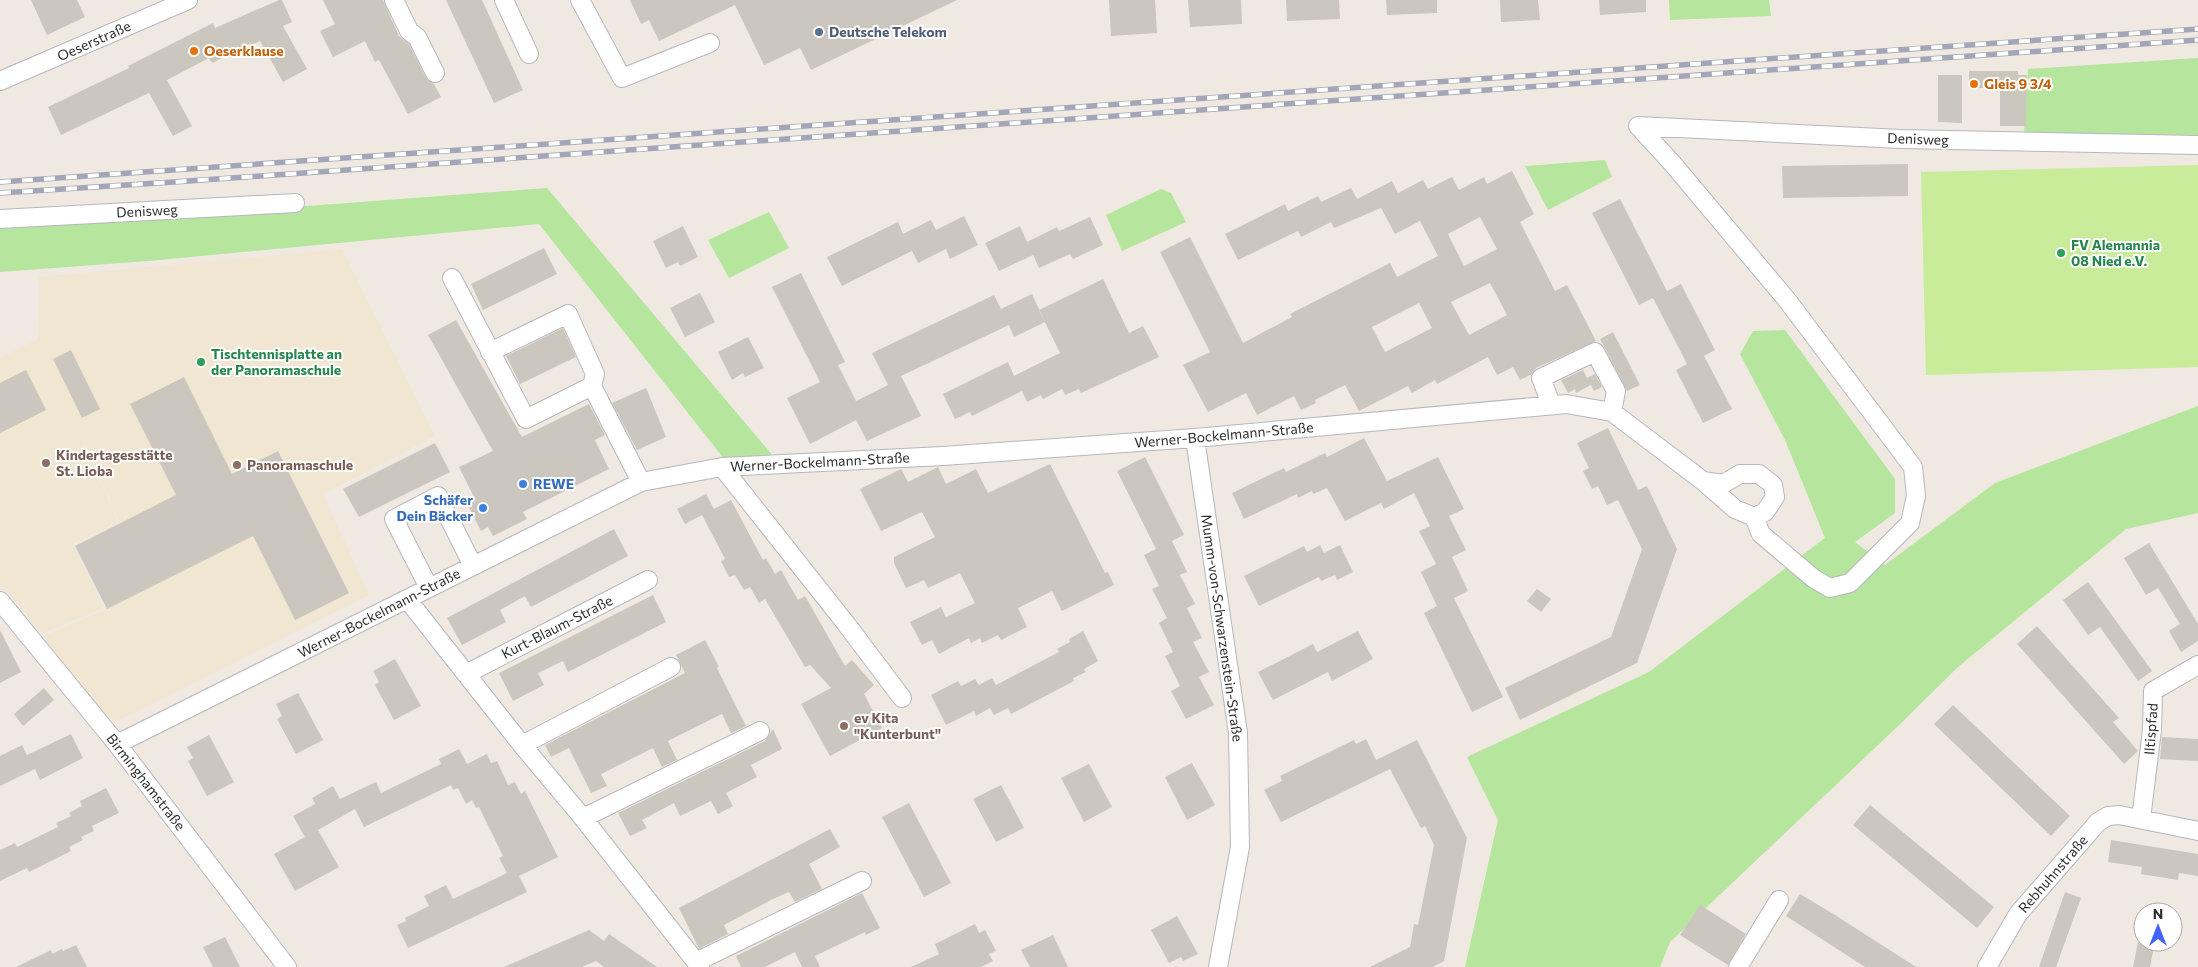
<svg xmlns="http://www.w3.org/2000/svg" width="2198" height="967" font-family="Commissioner,sans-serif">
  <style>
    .education { fill: #f0e6d1 }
    .green { fill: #b6e59e }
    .pitch { fill: #c9ec9a }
    .building { fill: #cbc7bf; fill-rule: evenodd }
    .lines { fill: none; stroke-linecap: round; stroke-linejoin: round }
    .minor-casing { stroke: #b4b7c1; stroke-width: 20 }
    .minor { stroke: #fff; stroke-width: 18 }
    .rail-casing { stroke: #a3a6b8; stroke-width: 5.5 }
    .rail { stroke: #fff; stroke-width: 4; stroke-dasharray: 11; stroke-linecap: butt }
    .service-dot { fill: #5c6f8a; stroke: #fff; stroke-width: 2 }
    .food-dot { fill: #e8710a; stroke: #fff; stroke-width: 2 }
    .leisure-dot { fill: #2e9e5b; stroke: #fff; stroke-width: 2 }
    .education-dot { fill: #8d6e63; stroke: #fff; stroke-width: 2 }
    .shop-dot { fill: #3f7fe0; stroke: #fff; stroke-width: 2 }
    .labels { text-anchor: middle; stroke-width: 4; stroke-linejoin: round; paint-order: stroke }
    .service-label { font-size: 14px; font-weight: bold; fill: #4e5e75; stroke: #fff; text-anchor: start }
    .street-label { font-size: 14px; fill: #2e2e2e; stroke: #fff }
    .food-label { font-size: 14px; font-weight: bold; fill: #c56008; stroke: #fff; text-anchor: start }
    .leisure-label { font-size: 14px; font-weight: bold; fill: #27864d; stroke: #fff; text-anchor: start }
    .education-label { font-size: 14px; font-weight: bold; fill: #785e54; stroke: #fff; text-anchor: start }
    .shop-label { font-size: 14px; font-weight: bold; fill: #366cbe; stroke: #fff; text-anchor: start }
  </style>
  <rect width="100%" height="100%" fill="#efe9e1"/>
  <path class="education" d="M342,249l93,187 -112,58 46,101 -237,119 -17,7 -14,-8 -59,-76 65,-28 -32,-63 45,-23 -52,-120 50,119 -45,22 30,64 -62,26 -41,-52v-224l38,-19 1,-62z"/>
  <path class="green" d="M1669,0h100l2,16 -101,4z
    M2198,58v77l-174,-2 4,-64z
    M1605,160l7,17 -64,33 -23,-44z
    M547,188l227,269 -49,3 -186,-236 -391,37 -148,11v-43z
    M1161,189l10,4 15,29 -64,29 -16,-36z
    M769,212l20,36 -60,30 -21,-38z
    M1785,330l110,149v34l-40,29 30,23 110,-82 203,-77v107l-72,16 -168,138 -62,61 -226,214 -10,25h-195l33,-147 -31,-63 182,-85 176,-134 -40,-98 -45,-86 13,-23z"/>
  <path class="pitch" d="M2198,165v202l-272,8 -5,-203z"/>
  <path class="building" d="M31,0h46l8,17 -38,18z
    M279,0h3l10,22 -9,4 24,43 -24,13 -23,-41 -10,5 -1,-2 -37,19 -3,-5 -42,22 25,46 -19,10 -24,-43 -88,42 -13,-28 81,-39 -1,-2 85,-43 2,5z
    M323,0h60l16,36 10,8 17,34 8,6 7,13 -33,17 -29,-54 -4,2 -10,-21 -32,16 -13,-26 15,-7z
    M446,0h36l41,90 -29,13z
    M630,0h327l-146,70 -11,-22 -36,17 -29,-60 -76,36 -10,-21 -8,4z
    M1109,0h46l2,33 -46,3z
    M1188,0h53l1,24 -52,3z
    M1286,0h53l1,19 -53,2z
    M1386,0h51v13l-50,2z
    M1500,0h38l2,20 -39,2z
    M1599,0h47v12l-46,3z
    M1969,71h49v4h9l-1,51h-26v-38h-31z
    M1938,75h24v48l-24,-1z
    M1908,164v32l-125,2 -1,-32z
    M1512,171l22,43 -14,8 35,69 12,-6 29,56 -60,27 -4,6 -12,6 -7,-13 -16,8 -9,-18 -51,27 -2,-4 -23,13 -4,-7 -49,25 -14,-26 -30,15 1,3 -15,7 -7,-14 -37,19 -11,-22 -38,19 -25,-47 27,-13 -50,-100 30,-15 53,106 49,-26 -2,-3 100,-51 7,14 41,-21 -18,-35 -25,13 -14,-26 -47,20 -3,-6 -30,15 -3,-6 -60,29 -13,-26 60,-30 3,7 30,-15 3,6 30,-14 6,11 35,-18 6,12 25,-13 5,9 24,-12 7,13 25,-13 3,7zM1480,217l17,32 -33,17 -16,-32zM1490,283l17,32 -38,20 -18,-33zM1419,303l13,25 -47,24 -13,-25z
    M1620,199l47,92 14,-7 34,66 -11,6 28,53 -29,14 -27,-53 11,-6 -34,-66 -14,7 -47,-92z
    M964,216l14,29 -28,14 -4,-10 -28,14 -6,-12 -70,35 -15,-29 71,-35 5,12 28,-14 5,10z
    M1090,217l13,28 -30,14 -3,-5 -31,14 -6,-13 -34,16 -14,-28 35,-17 7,16 30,-15 2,4z
    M683,226l15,31 -18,9 -2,-4 -12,6 -13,-27z
    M544,248l13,26 -74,36 -12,-26z
    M801,273l44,89 -7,3 18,36 32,-16 -16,-32 122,-58 7,14 31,-15 13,28 -31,15 -5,-12 -108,51 20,40 -54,25 -11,-21 -46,24 -23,-46 33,-16 -48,-95z
    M1103,279l26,54 14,-7 16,31 -78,36 -2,-4 -14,6 -3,-6 -19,10 -2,-4 -14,7 -5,-11 -50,25 -2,-4 -15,7 -12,-25 65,-32 6,14 46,-23 -21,-43z
    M700,293l15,29 -30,15 -15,-29z
    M456,320l66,117 67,-33 16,31 -10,5 14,29 -86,43 4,7 -34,17 -5,-9 -7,4 -14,-28 8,-4 -16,-32 34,-16 -65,-116z
    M563,328l13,29 -56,27 -14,-28z
    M1613,332l27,53 -13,6 -27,-52z
    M748,337l16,31 -19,9 -2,-4 -11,7 -14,-28z
    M71,350l29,59 -18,9 -29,-59z
    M26,370l20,40 -46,23v-50z
    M1583,370l4,8 8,-4 7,13 -8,4 -3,-6 -15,8 -1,-4 -7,4 -7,-13z
    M184,377l48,97 46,-23 71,142 -54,27 -42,-84 -146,73 -32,-63 101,-51 -46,-91z
    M646,388l20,49 -29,13 -25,-47z
    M1608,428l30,62 9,-4 30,63 -40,114 -117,57 -15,-32 106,-51 31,-88 -24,-49 -11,5 -9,-19 -6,3 -9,-18 6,-3 -12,-25z
    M1364,438l23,43 51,-24 26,52 -15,7 17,34 -14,7 16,34 -14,7 49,99 -31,15 -48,-99 13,-7 -16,-34 15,-8 -17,-33 11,-5 -16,-33 -30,16 -3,-6 -36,18 -18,-33 -14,6 -1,-3 -14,7 -1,-4 -53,25 -12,-26 52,-25 2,4 39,-19 2,4z
    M435,443l15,29 -91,45 -16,-28z
    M1145,457l39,78 -12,6 15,31 -7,3 15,29 -8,4 15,30 -9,4 16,30 -10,5 15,28 -28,14 -15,-28 9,-5 -15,-30 8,-4 -14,-29 8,-5 -15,-29 7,-3 -15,-31 12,-6 -39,-78z
    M1050,464l55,109 3,-1 6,13 -52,26 -10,-20 -34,17 9,19 -26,13 -3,-5 -16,8 -2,-5 -9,5 -2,-5 -30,16 -7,-14 -10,5 -12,-23 31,-15 5,10 29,-14 -15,-30 -32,15 -4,-8 -18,8 -12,-25v-6l41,-20 -13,-25 -41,19 -21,-42 41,-20 7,13 30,-15 8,17 30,-15 12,24z
    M706,494l8,15 17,-9 32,60 3,-2 9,16 6,-4 17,30 7,-4 40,70 7,-6 22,25 -10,9 18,34 -52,28 -29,-52 30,-16 -21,-23 -5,2 -40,-68 -6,4 -9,-16 -6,3 -9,-15 -6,2 -8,-16 4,-2 -23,-44 -17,9 -8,-15z
    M614,529l14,27 -97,51 -6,-11 -25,14 6,12 -44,23 -15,-27z
    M2149,543l49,81v17l-17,11 -12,-21 11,-7 -22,-36 -12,7 -22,-37z
    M1320,545l4,8 16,-8 13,27 -16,8 -2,-5 -14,6 -2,-4 -60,29 -15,-30 60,-30 3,6z
    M2088,582l64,89 -14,10 -38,-54 -12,8 -25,-35z
    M1537,589l14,10 -10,13 -14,-11z
    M653,595l13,27 -98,50 -5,-11 -25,12 6,12 -31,16 -14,-28z
    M2037,626l82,92 -6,4 25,29 -14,13 -107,-120z
    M0,630l21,42 -21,11z
    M1083,631l15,30 -14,8 2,3 -13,6 1,3 -63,33 -3,-6 -14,7 -4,-7 -14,8 -2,-5 -28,14 -15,-30 27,-14 3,5 14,-7 4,6 13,-7 4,7 63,-33 -2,-3 13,-7 -1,-3z
    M1358,631l15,28 -41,22 -4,-9 -55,28 -15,-28 55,-28 4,8z
    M705,640l14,27 -2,1 29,58 -15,7 -9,-19 -54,27 9,19 -15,7 -9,-19 -52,26 6,12 -16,7 -22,-45 -18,9 -6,-12 140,-72 -9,-18z
    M395,659l26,47 -27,14 -19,-35 4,-3 -6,-11z
    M44,688l10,12 -31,26 -9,-12z
    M298,693l25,47 -27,14 -19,-35 5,-3 -6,-12z
    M1953,705l117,111 -19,20 -117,-112z
    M773,729l9,20 -31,16 6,12 -31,16 7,13 -15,8 -7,-13 -31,15 -6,-13 -32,17 5,8 -17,8 -12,-23 147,-72z
    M71,734l12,24 -43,22 -5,-11 -35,17v-30l22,-11 5,10z
    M209,735l25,47 -27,14 -19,-35 5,-3 -6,-11z
    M2162,737l36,2v22l-38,-2z
    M1366,739l10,21 41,-20 50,98 -23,123 -11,6h-63l40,-20 4,-23 4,1 16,-80 -9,-19 -4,2 -31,-59 -109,53 -17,-32 18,-9 -2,-5 74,-36 2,4z
    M459,749l8,15 20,-10 4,9 6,-2 11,24 7,-3 6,12 4,-3 33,66 -39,19 8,16 -119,56 -11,-23 9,-4 -1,-3 24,-12 -5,-10 22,-11 7,14 54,-26 -8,-15 4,-2 -24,-49 -3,1 -4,-8 -6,4 -8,-16 -5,2 -2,-5 -87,42 -9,-18 -37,21 21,37 -44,24 -21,-37 31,-17 -12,-21 22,-12 -3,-6 21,-12 7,13 36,-17 5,11 60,-29 -2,-5z
    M1192,763l23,42 -28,15 -22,-43z
    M1089,764l23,43 -28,15 -23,-44z
    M1001,785l23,43 -28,14 -23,-43z
    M106,788l13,25 -27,13 2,5 -13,6 2,3 -14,7 2,4 -42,21 -2,-4 -27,13v-31l15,-7 2,4 41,-20 -2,-4 15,-7 -2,-3 13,-7 -2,-5z
    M909,803l42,80 -27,14 -42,-80z
    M1870,805l124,102 -17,21 -124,-103z
    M830,829l10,18 -31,17 13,25 -27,13 -6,-10 -16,7 -49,26 4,9 -29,15 -20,-41z
    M2111,840l87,14v22l-19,-3 -1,7 -37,-6 1,-7 -34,-5z
    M2065,892l16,6 -8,22 -17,47h-17z
    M862,893l18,35 -14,7 -1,-3 -50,24 5,11h-18l-7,-15 -30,15h-24l-5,-11z
    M1800,894l35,21 81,52h-51l-79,-51z
    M1700,905l46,29 -18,31 -48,-30z
    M1177,916l21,38 -15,7 -2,-4 -12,6 -18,-33z
    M975,924l4,9 6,-3 11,21 -7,3 4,7 -12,6h-70l28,-13 -4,-10z
    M589,930l15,11 5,-7 48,33h-53l-8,-6 -14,6h-78z
    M1053,935l15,32h-38l-9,-17z
    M225,937l15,30h-27l-10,-20z
    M2138,942h17l-5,25h-17z
    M76,945l11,22h-71l35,-17 1,4 10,-5 1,2z"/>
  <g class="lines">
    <g class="minor-casing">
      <path id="minor" d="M394,0l15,31 8,6 18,36
        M504,0l25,54
        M580,0l42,78 88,-35
        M0,81l188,-81
        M1638,126l34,37 115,137 126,167 3,29 -6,27 -60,60 -20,5 -17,-10 -52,-44 -7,-17
        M1638,126l263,13 297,6
        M0,219l295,-16
        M452,278l74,141 66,-33 49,96
        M490,352l78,-38 27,60 -3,12
        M1551,404l-10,-26 54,-26 21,39 -4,21
        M1195,438l43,295 2,114 -22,120
        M722,467l125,158 55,73
        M429,588l-35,-69 44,-23 35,70
        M407,599l115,146 61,73 117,149
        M0,601l117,143 170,223
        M466,674l182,-94
        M117,744l524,-262 81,-15 221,-11 252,-18 371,-34 46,8 91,69 32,28 19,8 11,-5 10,-15 -2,-12 -14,-11h-19l-17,10 -20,-3
        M522,745l149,-78
        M583,818l177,-87
        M2141,819l11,-89 1,-39 45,-26
        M696,962l166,-81
        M1738,967l41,-67
        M1987,967l31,-53 80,-92 10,-6 11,-1 79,16"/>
    </g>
    <use href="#minor" class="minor"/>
    <g class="rail-casing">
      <path id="rail" d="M0,182l2198,-153
        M0,193l174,-11 2024,-142"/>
    </g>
    <use href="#rail" class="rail"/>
  </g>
  <circle class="service-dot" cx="819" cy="32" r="5"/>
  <g class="food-dot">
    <circle cx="194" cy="51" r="5"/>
    <circle cx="1974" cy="84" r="5"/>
  </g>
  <g class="leisure-dot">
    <circle cx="2061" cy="253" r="5"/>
    <circle cx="201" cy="362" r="5"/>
  </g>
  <g class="education-dot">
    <circle cx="46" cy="463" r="5"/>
    <circle cx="237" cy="465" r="5"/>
    <circle cx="844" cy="726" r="5"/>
  </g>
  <g class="shop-dot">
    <circle cx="523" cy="484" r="5"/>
    <circle cx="483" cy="508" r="5"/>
  </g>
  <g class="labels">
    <g class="service-label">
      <text x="829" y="37">Deutsche Telekom</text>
    </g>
    <g class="street-label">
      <text transform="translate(94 41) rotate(-24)" y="5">Oeserstraße</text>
      <text transform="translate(1918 139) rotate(2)" y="5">Denisweg</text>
      <text transform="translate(147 211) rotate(-3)" y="5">Denisweg</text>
      <text transform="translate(1224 435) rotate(-5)" y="5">Werner-Bockelmann-Straße</text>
      <text transform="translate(820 462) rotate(-3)" y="5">Werner-Bockelmann-Straße</text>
      <text transform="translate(379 613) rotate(-27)" y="5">Werner-Bockelmann-Straße</text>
      <text transform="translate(557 627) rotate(-27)" y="5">Kurt-Blaum-Straße</text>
      <text transform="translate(1222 628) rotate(82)" y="5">Mumm-von-Schwarzenstein-Straße</text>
      <text transform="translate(2151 729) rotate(-86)" y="5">Iltispfad</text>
      <text transform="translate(146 782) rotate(52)" y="5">Birminghamstraße</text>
      <text transform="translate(2053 874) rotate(-49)" y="5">Rebhuhnstraße</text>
    </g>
    <g class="food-label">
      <text x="204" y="56">Oeserklause</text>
      <text x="1984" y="89">Gleis 9 3/4</text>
    </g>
    <g class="leisure-label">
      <text x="2071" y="250">FV Alemannia<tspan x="2071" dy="16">08 Nied e.V.</tspan></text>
      <text x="211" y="359">Tischtennisplatte an<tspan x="211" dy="16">der Panoramaschule</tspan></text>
    </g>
    <g class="education-label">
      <text x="56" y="460">Kindertagesstätte<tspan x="56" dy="16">St. Lioba</tspan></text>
      <text x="247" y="470">Panoramaschule</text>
      <text x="854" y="723">ev Kita<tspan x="854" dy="16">"Kunterbunt"</tspan></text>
    </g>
    <g class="shop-label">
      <text x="533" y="489">REWE</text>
      <text x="473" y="505" text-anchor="end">Schäfer<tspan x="473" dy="16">Dein Bäcker</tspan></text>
    </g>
  </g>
  <g transform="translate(2158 927)"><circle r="24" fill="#ffffff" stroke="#ababab"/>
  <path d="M0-4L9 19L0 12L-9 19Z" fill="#4264fb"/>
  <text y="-8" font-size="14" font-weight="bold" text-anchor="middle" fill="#2e2e2e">N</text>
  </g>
</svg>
